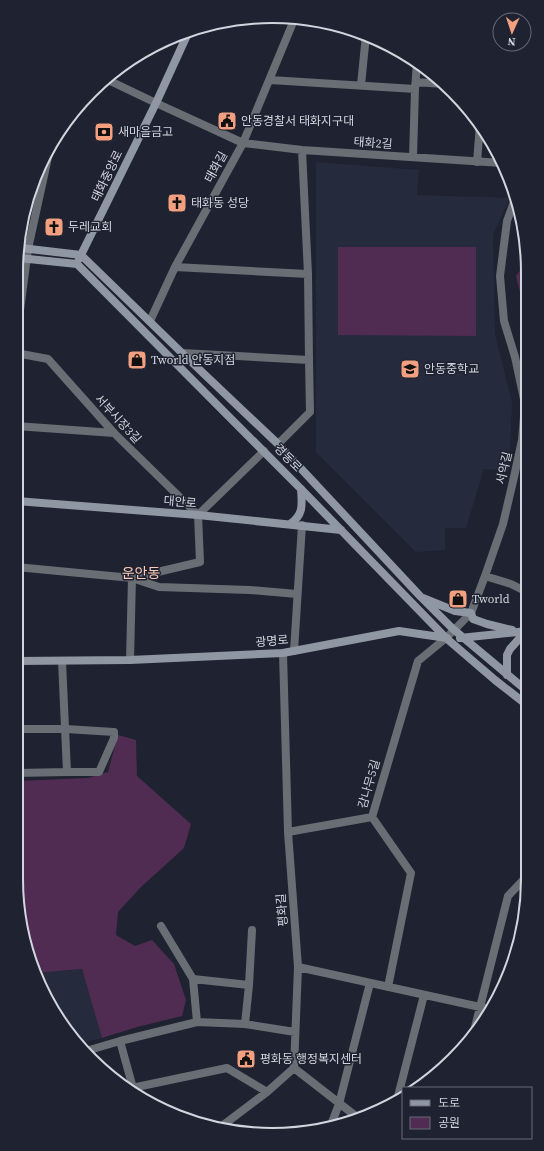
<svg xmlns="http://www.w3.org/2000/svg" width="544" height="1151" font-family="'Source Serif 4','Noto Sans KR',serif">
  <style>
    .built { fill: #262a3d }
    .green { fill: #502c52 }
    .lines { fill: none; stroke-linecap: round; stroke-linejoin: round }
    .street { stroke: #686e74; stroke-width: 8 }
    .secondary { stroke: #8f98a2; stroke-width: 8 }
    .labels { text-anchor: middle; stroke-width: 3; stroke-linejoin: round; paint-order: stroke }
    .poi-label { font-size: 12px; fill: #d2d5de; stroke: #1f2230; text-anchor: start }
    .street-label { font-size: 12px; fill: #d2d5de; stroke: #1f2230 }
    .quarter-label { font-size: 14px; fill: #fcccb9; stroke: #1f2230 }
    .rim { fill: none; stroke: #d2d5de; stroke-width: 2 }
  </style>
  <rect width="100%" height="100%" fill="#1f2230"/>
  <path class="built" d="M316,162l103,8 -2,25 93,3 -17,37 2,100 17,67 -3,69 -25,-2 -18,59h-21v22l-29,2 -100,-100z
    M82,969l20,69 -24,6 -9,-9 -33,-62z"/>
  <path class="green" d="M338,247h138v89l-138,-1z
    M526,262v55l-10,-41z
    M118,735l18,5 1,36 54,48 -7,24 -43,39 -23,25 -2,23 19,11 17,-6 22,24 12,36 -4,16 -45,11 -35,11 -20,-69 -46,4 -6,-12 -14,-82v-98l72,-3 20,-6z"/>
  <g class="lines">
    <path class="street" d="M108,80l48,23 87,40 59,7 200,13
      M270,80l145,9 2,-26
      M416,82l27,2
      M361,85l5,-50
      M413,157l2,-68
      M477,162l3,-38
      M175,267l133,7
      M150,321l25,-54 68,-124 51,-123
      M16,341l12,-92 21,-96
      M16,353l32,6 66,74 84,82
      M182,353l127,7
      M16,426l98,7
      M278,444l32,-32 -1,-52 -1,-86 -6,-124
      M198,515l66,-64
      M16,567l116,11 68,-16 -2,-47
      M485,576l26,8 16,8
      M294,651l8,-126
      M130,660l2,-82 27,9 91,3 47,4
      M62,661l5,111
      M16,773l51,-1h32l15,-34v-6l-48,-3h-50
      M288,832l84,-15
      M298,967l191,42
      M193,979l56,6
      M388,987l23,-114 -39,-56 46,-156 28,-23 25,-25 14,-37 18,-52 11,-47 8,-37 3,-36 -10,-47 -11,-36 -4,-45 7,-55 8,-22
      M197,1022l48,2 50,8
      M245,1024l4,-39 3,-55
      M473,1035l35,-139 20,-21
      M120,1041l13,47
      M86,1051l34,-10 77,-19 -4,-43 -32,-53
      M294,1068l63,49
      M127,1089l100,-21 40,24
      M397,1100l27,-105
      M331,1125l8,-21 31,-121
      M218,1129l49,-37 27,-24 4,-101 -10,-135 -5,-179"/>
    <path class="secondary" d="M21,248l60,7 101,98 96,91 142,152 33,33 74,62
      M19,258l58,6 224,225 145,149 49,42 32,25
      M79,259l77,-156 32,-70
      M16,501l182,14 143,15
      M290,524c14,-9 12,-20 11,-35
      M423,598l32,13 16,2 2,6 14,5 25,6
      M460,638l67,-7
      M16,661l114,-1 153,-7 116,-22 48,7
      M507,675v-20l3,-6 16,-18"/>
  </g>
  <defs>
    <g id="civic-square" transform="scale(1)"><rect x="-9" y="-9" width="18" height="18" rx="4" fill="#f2a07f" stroke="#1f2230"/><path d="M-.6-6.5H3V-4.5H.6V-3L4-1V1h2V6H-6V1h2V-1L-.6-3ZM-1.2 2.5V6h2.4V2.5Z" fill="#111"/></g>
    <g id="bank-square" transform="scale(1)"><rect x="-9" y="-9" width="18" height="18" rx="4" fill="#f2a07f" stroke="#1f2230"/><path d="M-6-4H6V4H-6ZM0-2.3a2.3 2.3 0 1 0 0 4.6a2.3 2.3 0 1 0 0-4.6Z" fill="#111"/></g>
    <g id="church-square" transform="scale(1)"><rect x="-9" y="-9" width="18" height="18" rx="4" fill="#f2a07f" stroke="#1f2230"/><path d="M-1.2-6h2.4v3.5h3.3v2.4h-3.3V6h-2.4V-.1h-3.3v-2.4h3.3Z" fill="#111"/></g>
    <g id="shop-square" transform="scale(1)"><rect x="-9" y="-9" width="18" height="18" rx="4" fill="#f2a07f" stroke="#1f2230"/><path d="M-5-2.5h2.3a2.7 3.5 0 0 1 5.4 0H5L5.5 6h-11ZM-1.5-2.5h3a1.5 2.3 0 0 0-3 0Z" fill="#111"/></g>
    <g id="school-square" transform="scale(1)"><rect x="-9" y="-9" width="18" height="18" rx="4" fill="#f2a07f" stroke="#1f2230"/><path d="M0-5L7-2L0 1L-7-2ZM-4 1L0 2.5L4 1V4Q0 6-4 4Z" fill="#111"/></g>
  </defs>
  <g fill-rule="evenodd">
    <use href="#civic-square" x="227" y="121"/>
    <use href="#bank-square" x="104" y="132"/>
    <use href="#church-square" x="177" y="203"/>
    <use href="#church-square" x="54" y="227"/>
    <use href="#shop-square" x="137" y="360"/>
    <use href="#school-square" x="410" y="369"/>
    <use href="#shop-square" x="458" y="599"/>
    <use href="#civic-square" x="246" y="1059"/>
  </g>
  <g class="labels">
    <g class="poi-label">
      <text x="241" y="125">안동경찰서 태화지구대</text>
      <text x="118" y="136">새마을금고</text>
      <text x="191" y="207">태화동 성당</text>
      <text x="68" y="231">두레교회</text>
      <text x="151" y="364">Tworld 안동지점</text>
      <text x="424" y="373">안동중학교</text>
      <text x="472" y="603">Tworld</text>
      <text x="260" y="1063">평화동 행정복지센터</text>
    </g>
    <g class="street-label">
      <text transform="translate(373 143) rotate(4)" y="4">태화2길</text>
      <text transform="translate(216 167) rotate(-61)" y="4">태화길</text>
      <text transform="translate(107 176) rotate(-64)" y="4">태화중앙로</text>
      <text transform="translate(118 419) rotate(47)" y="4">서부시장3길</text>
      <text transform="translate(288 458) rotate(45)" y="4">경동로</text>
      <text transform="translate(504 468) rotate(-77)" y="4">서악길</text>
      <text transform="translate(180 502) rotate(5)" y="4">대안로</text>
      <text transform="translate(272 641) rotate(-5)" y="4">광명로</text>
      <text transform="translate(369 784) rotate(-74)" y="4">감나무5길</text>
      <text transform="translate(282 910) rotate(-94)" y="4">평화길</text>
    </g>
    <g class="quarter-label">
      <text x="141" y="578">운안동</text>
    </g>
  </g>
  <path d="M0 0H544V1151H0ZM272 23H272A249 249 0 0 1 521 272V879A249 249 0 0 1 272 1128H272A249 249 0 0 1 23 879V272A249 249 0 0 1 272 23Z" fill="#1f2230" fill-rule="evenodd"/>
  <path class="rim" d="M272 23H272A249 249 0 0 1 521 272V879A249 249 0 0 1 272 1128H272A249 249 0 0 1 23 879V272A249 249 0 0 1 272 23Z"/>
  <rect x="402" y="1087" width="130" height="52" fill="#1f2230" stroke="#676a76"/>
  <rect x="410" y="1100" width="20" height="6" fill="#8f98a2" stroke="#676a76"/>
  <text x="438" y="1107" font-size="12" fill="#d2d5de">도로</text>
  <rect x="410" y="1117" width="20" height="12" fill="#502c52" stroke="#676a76"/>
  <text x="438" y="1127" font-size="12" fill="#d2d5de">공원</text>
  <g transform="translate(512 32) rotate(183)"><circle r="19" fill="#1f2230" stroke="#676a76"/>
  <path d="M0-3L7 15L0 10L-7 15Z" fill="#f2a07f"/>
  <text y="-6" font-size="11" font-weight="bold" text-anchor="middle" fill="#d2d5de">N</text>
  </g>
</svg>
